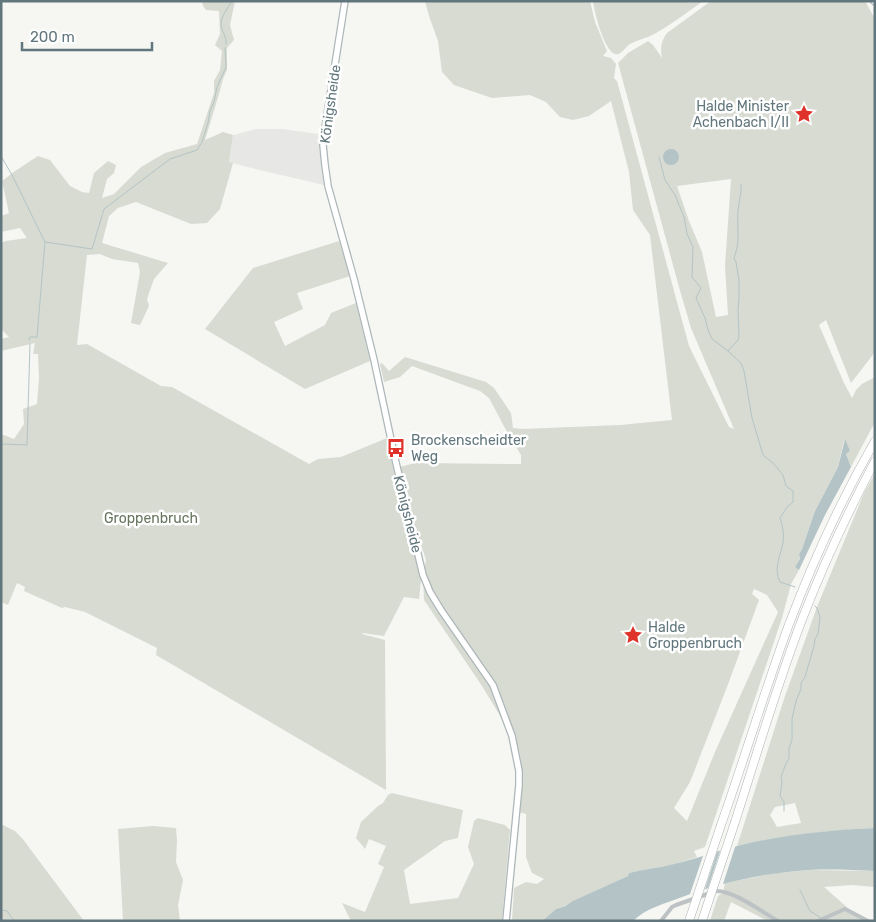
<svg xmlns="http://www.w3.org/2000/svg" width="876" height="922" font-family="Rubik,sans-serif">
  <style>
    .built { fill: #e7e7e6 }
    .green { fill: #d7dbd2; fill-rule: evenodd }
    .water { fill: #b4c4c6 }
    .pier { fill: #f6f6f3 }
    .lines { fill: none; stroke-linecap: round; stroke-linejoin: round }
    .stream { stroke: #b4c4c6; stroke-width: 1 }
    .secondary-casing { stroke: #adb6b8; stroke-width: 8 }
    .highway-casing { stroke: #b1b6b8; stroke-width: 9 }
    .street { stroke: #bdc3c5; stroke-width: 4 }
    .secondary { stroke: #fff; stroke-width: 5.5 }
    .highway { stroke: #fff; stroke-width: 8 }
    .highway-bridge-casing { stroke: #b1b6b8; stroke-width: 9; stroke-linecap: butt }
    .highway-bridge { stroke: #fff; stroke-width: 8 }
    .labels { text-anchor: middle; stroke-width: 5; stroke-linejoin: round; paint-order: stroke }
    .street-label { font-size: 14px; fill: #62777d; stroke: #fff }
    .poi-label { font-size: 14px; fill: #62777d; stroke: #fff; text-anchor: start }
    .park-label { font-size: 14px; fill: #687660; stroke: #fff }
  </style>
  <rect width="100%" height="100%" fill="#f6f6f3"/>
  <path class="built" d="M256,129h26l37,5v13l5,38 -77,-18 -18,-5 4,-27z"/>
  <path class="green" d="M202,1h33l-5,24 4,15 -7,8v22l-4,9 -4,15 -14,46 18,-8 10,3 -4,27 4,1 -13,46 -13,14 -16,1 -55,-22 -18,6 -9,8 -7,27 66,20 -14,16 -7,20 2,7 -9,19 -9,-2 9,-51 -2,-9 -26,-4 -12,-5 -13,1 -10,90 10,-1 74,42 11,1 137,77 9,-5 23,-2 46,-19 6,30 28,112 -2,19 -15,-2 -20,39 -21,-3 -1,1 23,6 1,150 -230,-135 1,-7 -72,-36 -20,-5 -3,1 -38,-17 1,-4 -8,-4 -9,22 -7,-3v-168l13,5 10,-15 -1,-15 14,-5 2,-26 -1,-24h-5l2,-11 -34,8v-12l8,-2 -8,-8v-86l5,-2 21,-3 -7,-10 -19,4v-16l8,-3 -7,-32 13,-10 23,-15 12,4 20,26 12,6 7,1 5,-20 14,-12 8,4 -2,8 -7,6 -5,19 12,-4 27,-27 24,-14 32,-9 17,-51v-12l6,-11 2,-19 -7,-6 5,-11 -1,-23 -13,-1 -3,-4z
    M425,1h165l5,21 12,29 -4,5 8,2 5,6 -2,14 3,3 72,265 40,81 5,2 -43,-101 -12,-41 -61,-224 10,-10 20,-12 5,4 9,13c-2,-10 -1,-17 5,-25l44,-32h154l10,18v333l-24,31 -25,-63 -7,5 25,58 8,15 4,-8 6,-6 13,-7v45l-24,45 -5,-13 4,-3 -6,-11 -6,27 -23,44 -13,38 -3,5 1,5 -5,8 4,3 -8,14 -9,34 -77,229 -11,4 3,6 -22,7 -46,9 -1,3 -64,30 -8,3 -14,12h-30l2,-33 12,-6 11,2 7,-5 -12,-6 -6,-16v-43l-7,-2 3,-26 -2,-31 -7,-18 -31,-51 -58,-86 -1,-25 3,-15 -12,-37 -14,-56 15,-4 106,1v-9l-15,-25 -17,-32 -9,-7 -68,-25 -12,11 -16,5 -4,-18 2,-1 7,8 16,-14 81,25 8,6 17,25 2,15 9,1 98,-4 52,-5 -22,-185 -17,-25 -4,-38 -18,-71 -22,15 -16,4 -13,-3 -14,-15 -16,-7 -38,3 -38,-13 -12,-13 -4,-31 -9,-25zM731,179l-6,87 3,49 -12,2 -14,-65 -13,-31 -12,-35zM754,589l13,6 11,17 -63,140 -28,69 -13,-13 16,-26 37,-95 32,-87 -7,-6z
    M593,1h110c-18,13 -36,27 -55,36 -6,2 -13,4 -18,7 -5,3 -9,12 -15,10 -11,-3 -21,-43 -22,-53z
    M339,241l11,35 -53,17 6,16 -29,13 11,24 40,-21 6,-12 25,-10 14,58 -65,28 -100,-60 48,-61z
    M875,473v355c-47,2 -93,8 -138,18l48,-150 32,-89 47,-114zM795,803l6,20 -24,4 -7,-12 5,-8z
    M392,793l71,17 -5,28 -13,3 -41,29 6,34 48,-6 16,-34 -6,-17 6,-26 4,-3 27,7 5,5 -8,91h-151l-9,-18 23,9 19,-45 -6,-3 8,-18 -17,-7 -4,10 -9,-11 5,-16 17,-16 5,-3 5,-8z
    M1,824l14,7 7,7 62,83h-83z
    M153,826l23,2 1,12 -1,22 7,18 -5,25 2,16h-57l-5,-92z
    M810,870l65,1v16l-22,-2 -29,2 25,22 21,12h-102l-37,-19 -7,19h-14l8,-25 5,-3 2,-10 51,-10z"/>
  <path class="water" d="M663 157a8 8 0 1 1 16 0a8 8 0 1 1-16 0Z
    M845,439l5,12 -4,3 5,13 -26,48 -26,55 -4,-3 5,-8 -1,-5 3,-5 13,-38 23,-44z
    M875,828v43c-22,-1 -44,-2 -66,-1 -46,3 -92,13 -135,30 -14,5 -30,10 -41,21h-91l14,-12 9,-3 8,-5 55,-25 1,-3c15,-4 30,-5 45,-9 22,-5 42,-13 63,-18 45,-11 91,-16 138,-18z"/>
  <path class="pier" d="M736,844l-14,43 -15,4 14,-43z
    M718,849l-14,43 -15,5 15,-44z"/>
  <g class="lines">
    <path class="stream" d="M226,44c1,-8 -5,-13 -5,-20 0,-8 7,-16 11,-23
      M1,156l11,19 33,67 -8,95h-7l-1,1v2
      M659,157l6,23 10,15 9,22 3,17 6,13 -1,30 9,11 -5,10 9,20 3,12 4,9 16,12 13,12 3,8 8,47 11,37 11,9 9,11 3,11 7,5v11l-6,5 -7,11c3,9 5,20 2,29 -3,12 -8,23 -2,35l15,5
      M45,242l47,7 12,-40 66,-50 27,-9 5,-8 6,-19 2,-12 4,-9 3,-15 9,-20 -1,-19
      M728,351l10,-11 1,-3 -1,-27 1,-12v-18l-3,-18 -2,-4c2,-6 4,-13 4,-19 0,-12 -1,-25 1,-36 1,-7 3,-12 2,-19
      M1,444l26,1 3,-101
      M784,811v-9l-4,-6 2,-14 -1,-5 4,-11 4,-8v-10l3,-8v-21l4,-18 5,-12v-6l4,-6 9,-31 1,-7 3,-5 2,-17 -3,-9 -2,-2
      M800,890l10,21 11,7
      M1,910l6,1 7,10"/>
    <g class="secondary-casing">
      <path id="secondary" d="M345,1l-21,133 -1,11 2,20 3,21 26,93 20,81 22,103 27,112 7,17 11,18 52,75 19,51 7,35v14l-13,136
        M874,1l1,1"/>
    </g>
    <g class="highway-casing">
      <path id="highway" d="M735,822c22,-68 42,-138 68,-205 21,-54 45,-105 72,-156
        M721,825c23,-65 43,-132 67,-198 24,-64 53,-127 87,-186
        M689,921l4,-12
        M702,921l4,-12"/>
    </g>
    <path class="street" d="M661,921l11,-14 4,-2 40,-14c17,-1 46,21 62,30
      M818,921l27,-12 23,12"/>
    <use href="#secondary" class="secondary"/>
    <use href="#highway" class="highway"/>
    <g class="highway-bridge-casing">
      <path id="highway-bridge" d="M693,909l28,-84
        M706,909l29,-87"/>
    </g>
    <use href="#highway-bridge" class="highway-bridge"/>
  </g>
  <defs>
    <g id="sight-bare" transform="scale(1.5)"><path d="M0-6L1.8-2.2L6-1.7L2.9 1.2L3.7 5.4L0 3.3L-3.7 5.4L-2.9 1.2L-6-1.7L-1.8-2.2Z" fill="#df322a" stroke="#fff" stroke-width="2.5" paint-order="stroke"/></g>
    <g id="bus-bare" transform="scale(1.5)"><path d="M-5-6H5V4H4V6H2V4H-2V6H-4V4H-5ZM-3.5-4V0h7V-4ZM-3.5 1.2v1.5H-2V1.2ZM2 1.2v1.5H3.5V1.2Z" fill="#df322a" stroke="#fff" stroke-width="2.5" paint-order="stroke"/></g>
  </defs>
  <g fill-rule="evenodd">
    <use href="#sight-bare" x="804" y="114"/>
    <use href="#bus-bare" x="396" y="448"/>
    <use href="#sight-bare" x="633" y="635"/>
  </g>
  <g class="labels">
    <g class="street-label">
      <text transform="translate(330 104) rotate(-82)" y="5">Königsheide</text>
      <text transform="translate(408 514) rotate(76)" y="5">Königsheide</text>
    </g>
    <g class="poi-label">
      <text x="789" y="111" text-anchor="end">Halde Minister<tspan x="789" dy="16">Achenbach I/II</tspan></text>
      <text x="411" y="445">Brockenscheidter<tspan x="411" dy="16">Weg</tspan></text>
      <text x="648" y="632">Halde<tspan x="648" dy="16">Groppenbruch</tspan></text>
    </g>
    <g class="park-label">
      <text x="151" y="523">Groppenbruch</text>
    </g>
  </g>
  <rect width="876" height="922" fill="none" stroke="#62777d" stroke-width="5"/>
  <path d="M22 42v8h130v-8" fill="none" stroke="#62777d" stroke-width="2.5"/>
  <text x="30" y="42" font-size="15" fill="#62777d" stroke="#ffffff" stroke-width="4" paint-order="stroke">200 m</text>
</svg>
